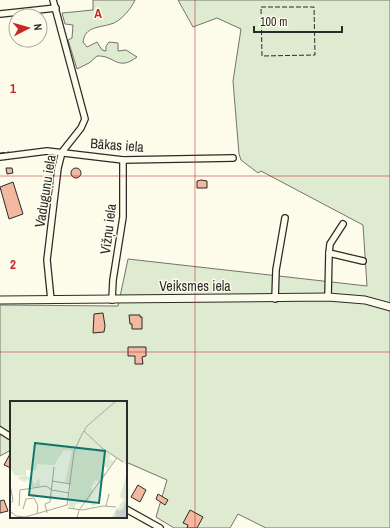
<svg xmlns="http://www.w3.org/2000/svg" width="390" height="528" viewBox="0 0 390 528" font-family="'Archivo Narrow',sans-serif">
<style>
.green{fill:#deebd1;stroke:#74746e}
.building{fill:#f2b8a0;stroke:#2b2b2b}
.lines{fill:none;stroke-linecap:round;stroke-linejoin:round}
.street-casing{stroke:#2b2b2b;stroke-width:8}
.secondary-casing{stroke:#2b2b2b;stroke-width:9}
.street{stroke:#fdfbea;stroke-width:5.5}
.secondary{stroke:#fdfbea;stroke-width:7}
.fence{stroke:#2b2b2b;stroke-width:1;stroke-dasharray:5 2;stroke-linecap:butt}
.grid{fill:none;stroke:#c62828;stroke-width:1;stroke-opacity:0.55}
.labels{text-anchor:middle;stroke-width:3;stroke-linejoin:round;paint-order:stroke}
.street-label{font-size:14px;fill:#2b2b2b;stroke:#fdfbea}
.inset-road{fill:none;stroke:#a9a89e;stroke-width:1}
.view{fill:#0f766e;fill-opacity:0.15;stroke:#0f766e;stroke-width:2}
.inset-edge{fill:none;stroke:#2b2b2b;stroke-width:2}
.grid-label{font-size:13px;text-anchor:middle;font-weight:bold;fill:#c62828;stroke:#fdfbea;stroke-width:3;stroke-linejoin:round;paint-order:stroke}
</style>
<rect width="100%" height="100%" fill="#fdfbea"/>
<g class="green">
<path d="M93 0H135C132 8 120 22 111 24 99 28 85 26 83 42L87 47 97 42 102 50 106 51V46L109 42 118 43V51L126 50 137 57C117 72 115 55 97 56L89 63 77 69 68 40 72 38 73 25 65 24 62 13 93 10Z"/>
<polygon points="178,0 390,0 390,528 266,528 238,514 230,528 174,528 156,517 167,480 126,462 126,402 11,402 11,450 0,456 0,305 118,306 128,259 367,286 363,225 261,171 258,173 241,160 239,154 233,81 241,29 217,18 193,27"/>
</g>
<g class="building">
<polygon points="6,168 12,168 13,173 7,174"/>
<circle cx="76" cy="173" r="5"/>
<polygon points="201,180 207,181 207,188 197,188 197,181"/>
<polygon points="13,182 23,214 9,219 0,187"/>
<polygon points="103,313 105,326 104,332 93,333 94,314"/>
<polygon points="129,315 140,315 140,317 142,317 142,329 132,329 132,324 130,324"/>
<polygon points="128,347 146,347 146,356 142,357 143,364 135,364 135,356 128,356"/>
<polygon points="10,454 11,455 11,468 4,465"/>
<polygon points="138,485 146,490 140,502 131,497"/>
<polygon points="158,494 168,500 165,505 156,499"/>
<polygon points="4,500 8,511 0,513 0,501"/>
<polygon points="190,510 203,517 197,528 187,528 188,525 183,523"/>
</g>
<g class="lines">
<g class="street-casing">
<g id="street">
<polyline points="0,14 56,8"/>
<polyline points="0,157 47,151 123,160 233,158"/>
<polyline points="329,253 363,261"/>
<polyline points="328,297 329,253 330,244 343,224"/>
<polyline points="275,299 276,270 285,218"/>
<polyline points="51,300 47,260 58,168 62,152 81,128 85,119 53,0"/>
<polyline points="112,300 113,280 123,217 123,160"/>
<polyline points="0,430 11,437"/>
<polyline points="126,509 160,528"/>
</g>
</g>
<g class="secondary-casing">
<polyline id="secondary" points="0,300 328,297 365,300 390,307"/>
</g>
<use href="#street" class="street"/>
<use href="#secondary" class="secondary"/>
<g class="fence">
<polygon points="261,7 314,7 315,55 262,56"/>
<polyline points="0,153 9,152"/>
</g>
</g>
<path class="grid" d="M195 0V528M0 176H390M0 352H390"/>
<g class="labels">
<g class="street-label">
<text transform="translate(117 145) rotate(4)" y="5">Bākas iela</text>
<text transform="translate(45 191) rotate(-81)" y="5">Vaduguņu iela</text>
<text transform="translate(108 229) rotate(-83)" y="5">Vižņu iela</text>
<text x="195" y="291">Veiksmes iela</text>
</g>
</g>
<g transform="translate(10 401)">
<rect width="117" height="117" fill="#fdfbea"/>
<path d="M0 0H117V64L101 54 99 58 104 60 98 68 94 65 91 70 96 73 90 81 85 79 81 86 83 91 79 99 86 103 84 105 77 101 66 103 64 108 58 105 61 83 55 81 62 50 54 49 44 64 27 63 26 69H16V75L21 76 25 84 29 77 30 85 22 86 18 78 15 81 7 77 14 74 5 75 0 66ZM117 71V117H101L114 98 110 96Z" fill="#deebd1"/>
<path d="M117 97V117H105L106 108 109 110 113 108Z" fill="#c7d0d0"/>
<path class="inset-road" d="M74 30 92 47 113 61M42 80 61 83M0 102 3 100 1 88M9 105 10 89 36 85 42 89 59 92M96 105 99 93M58 107 72 109 93 105 106 106M13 108 16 98 24 97 28 105 27 112M0 110 6 115 15 116 57 104 64 51 71 35 77 25 106 0M37 112 35 103 40 101 44 66M67 117 69 109 107 57"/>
<path class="view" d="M25 42 95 50 89 102 19 94Z"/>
<rect width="117" height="117" class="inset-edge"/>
</g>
<g class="grid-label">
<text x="98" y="18">A</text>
<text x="13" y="93">1</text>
<text x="13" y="269">2</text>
</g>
<g transform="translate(28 28) rotate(84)"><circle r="19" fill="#fdfbea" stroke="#a9a89e"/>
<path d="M0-3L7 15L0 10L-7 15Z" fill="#c62828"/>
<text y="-6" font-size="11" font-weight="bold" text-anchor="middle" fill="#2b2b2b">N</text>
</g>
<path d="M254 26v6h88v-6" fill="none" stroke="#2b2b2b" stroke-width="2"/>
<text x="260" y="26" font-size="12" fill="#2b2b2b" stroke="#fdfbea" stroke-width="3" paint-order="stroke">100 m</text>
</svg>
